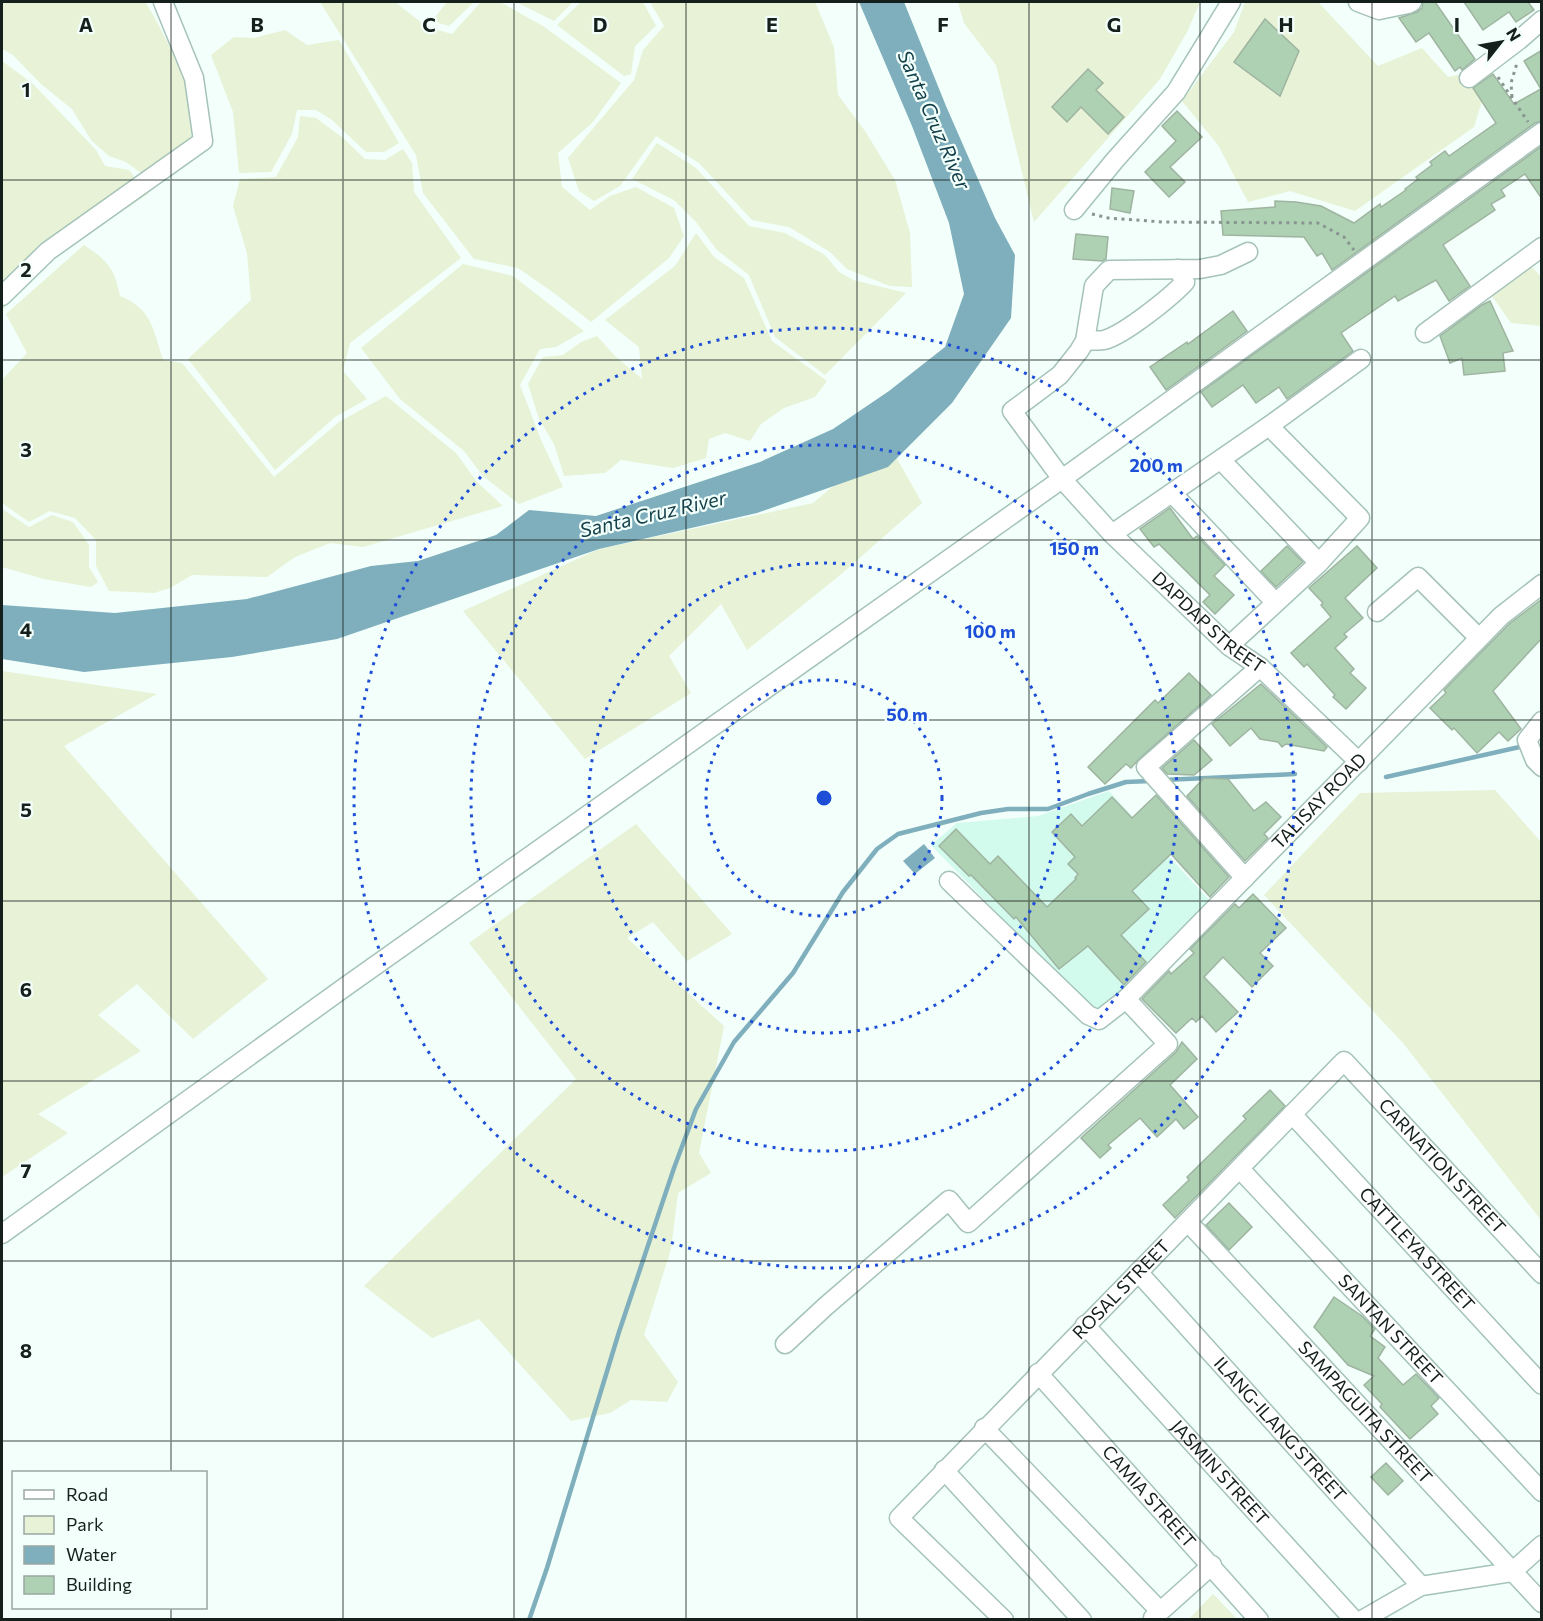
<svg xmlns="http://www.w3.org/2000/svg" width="1543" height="1621" viewBox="0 0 1543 1621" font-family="Commissioner,sans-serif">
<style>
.built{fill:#d3fbed}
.green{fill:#e7f2d6}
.water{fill:#7fafbd}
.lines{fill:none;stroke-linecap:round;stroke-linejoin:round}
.stream{stroke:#7fafbd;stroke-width:4.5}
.building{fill:#afd1b3;stroke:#9eb4a0;stroke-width:1.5}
.street-casing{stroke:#a5c3b8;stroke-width:21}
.path{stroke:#899591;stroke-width:3;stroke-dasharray:3 4.5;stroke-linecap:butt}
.street{stroke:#fff;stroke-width:18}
.grid{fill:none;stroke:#15201c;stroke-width:1.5;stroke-opacity:0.55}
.ring{fill:none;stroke:#1d4ed8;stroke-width:3;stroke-dasharray:3 6}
.labels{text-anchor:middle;stroke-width:4.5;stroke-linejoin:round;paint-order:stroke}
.street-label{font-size:18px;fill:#15201c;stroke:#f2fffa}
.water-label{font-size:20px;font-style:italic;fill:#133f4a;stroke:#f2fffa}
.grid-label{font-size:20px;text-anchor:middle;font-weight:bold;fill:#15201c;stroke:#f2fffa;stroke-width:4.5;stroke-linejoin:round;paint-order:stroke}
.centre{fill:#1d4ed8;stroke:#f2fffa;stroke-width:3}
.ring-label{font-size:18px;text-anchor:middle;font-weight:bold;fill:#1d4ed8;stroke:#f2fffa;stroke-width:4.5;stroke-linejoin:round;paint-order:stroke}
</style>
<rect width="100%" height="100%" fill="#f2fffa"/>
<polygon class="built" points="1109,791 1211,902 1100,1011 1094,1012 931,845 957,823 1038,816"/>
<g class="green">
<path d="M2 2H145C159 22 194 93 195 116 195 121 194 129 192 134 186 148 154 164 141 173L126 162 109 156 91 140 72 109 41 84 13 55 2 49Z"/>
<polygon points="320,2 395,2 427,27 452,34 481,2 500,2 543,26 621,83 593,122 558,153 562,187 590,210 610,196 636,187 674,208 684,236 669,258 591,322 554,293 518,268 474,259 423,193 416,155"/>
<polygon points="447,2 474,2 449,26 432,21"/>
<polygon points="516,2 573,2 554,21"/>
<polygon points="581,2 643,2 656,26 635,46 631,74 624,76 557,25"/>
<polygon points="650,2 815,2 834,47 838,95 865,131 895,180 910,233 912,287 890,286 847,269 830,252 789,227 752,220 699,163 656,136 620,186 594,201 579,191 568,158 634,80 643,50 664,26"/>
<polygon points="958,2 1200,2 1187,32 1160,79 1034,222 996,65 964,23"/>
<polygon points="1245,2 1318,2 1378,66 1422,48 1448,77 1468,73 1482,101 1474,127 1355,211 1290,191 1248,202 1218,145 1182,101 1234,32"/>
<polygon points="285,30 307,45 339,40 399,143 384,152 366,152 332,120 316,110 297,110 292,134 271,172 239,173 233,112 211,55 234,37 254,38"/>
<polygon points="2,61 33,84 96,150 105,166 129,170 148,194 56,255 2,310"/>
<polygon points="300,116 316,118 343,138 365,159 385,160 403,149 412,163 414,192 461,258 350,343 343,371 367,399 335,417 275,470 188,359 251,300 247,253 233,206 240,179 276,177 298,137"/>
<polygon points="657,143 696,168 749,226 785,233 825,255 839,272 853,280 906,293 825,375 775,337 749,275 717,250 696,222 674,200 632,179"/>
<polygon points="696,233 714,257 744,278 772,341 827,381 815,397 784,408 761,424 750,441 725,433 709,439 706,458 673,468 621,460 605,473 564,476 554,444 539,419 528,384 543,357 563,355 581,342 597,336 614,355 642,379 639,347 605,320 675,266"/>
<path d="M84 245C107 260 115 269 120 296 152 309 153 329 163 360L182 363 274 477 339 422 386 396 456 453 477 482 503 506 363 547 330 543 295 557 267 577 192 575 170 588 154 593 109 591 96 566V540L75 518 50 511 29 522 2 503V380L27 353 6 314Z"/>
<polygon points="463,264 513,276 584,331 556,347 540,349 520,385 541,440 563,487 519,504 483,476 464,451 400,399 361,348"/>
<polygon points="1531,266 1541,277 1541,326 1511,323 1492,296"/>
<polygon points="887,441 922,503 839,576 747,650 721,604 669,656 691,693 585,759 463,611 599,549 813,503"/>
<polygon points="2,509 29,527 52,515 73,522 89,545 89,567 98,582 91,587 44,579 2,567"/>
<polygon points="2,671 157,694 64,746 268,979 193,1039 137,984 98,1015 141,1051 38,1114 68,1133 2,1177"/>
<polygon points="1495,790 1541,842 1541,1220 1403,1043 1264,895 1360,793"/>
<polygon points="636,824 732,934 687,961 653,922 627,938 724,1026 699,1153 711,1173 678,1193 671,1249 644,1335 678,1382 667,1402 631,1400 610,1413 571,1421 479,1319 432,1338 364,1286 576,1079 469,943"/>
<polygon points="1213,1594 1237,1619 1189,1619"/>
</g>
<g class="water">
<polygon points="859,2 904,2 946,106 995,218 1015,255 1011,318 952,403 888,467 757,513 599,549 337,639 232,657 84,672 2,659 2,605 115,613 247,599 371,566 418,561 496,535 529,510 596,516 760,462 833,429 889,391 945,347 964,294 949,223 912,126"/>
<polygon points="924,844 935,858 915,874 903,861"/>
</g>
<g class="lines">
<g class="stream">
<polyline points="1386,777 1524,746"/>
<polyline points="1164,780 1295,774"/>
<polyline points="529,1620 547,1568 619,1332 674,1168 696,1109 734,1042 793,973 843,892 877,849 898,834 981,813 1008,809 1048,809 1088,794 1126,782 1150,781"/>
</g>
</g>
<g class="building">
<polygon points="1423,2 1435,2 1475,59 1462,70 1460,67 1455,71 1429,33 1416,42 1399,18 1417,12 1422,8"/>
<polygon points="1464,2 1528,2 1534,10 1516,22 1509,12 1483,30"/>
<polygon points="1265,19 1299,51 1280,96 1234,62"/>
<polygon points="1542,50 1542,121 1535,123 1332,270 1322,253 1317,256 1304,237 1223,235 1221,211 1275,207 1275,201 1296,202 1321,206 1354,223 1380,204 1381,207 1406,190 1405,189 1418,179 1416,177 1432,165 1430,162 1445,151 1449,156 1496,123 1473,88 1493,74 1514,104 1541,89 1524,61"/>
<polygon points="1088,69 1103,83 1096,90 1124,117 1108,134 1081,107 1067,122 1052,107"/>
<polygon points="1177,111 1202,137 1170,167 1185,182 1169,197 1145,172 1176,141 1162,126"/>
<polygon points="1542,146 1542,199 1525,174 1501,190 1505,196 1491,204 1495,210 1443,245 1470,286 1449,301 1436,280 1398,301 1395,296 1341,333 1353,351 1287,399 1279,387 1256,403 1243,385 1212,407 1201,392"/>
<polygon points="1112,188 1134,191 1130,213 1110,209"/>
<polygon points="1076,234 1108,237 1106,259 1102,261 1073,259"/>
<polygon points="1490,301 1513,351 1503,353 1505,371 1464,375 1462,358 1450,363 1440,336 1482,305"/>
<polygon points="1233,311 1247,331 1166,390 1150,367 1187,342 1188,344"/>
<polygon points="1170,508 1193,539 1197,536 1225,565 1214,576 1234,595 1215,614 1203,602 1210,595 1159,544 1154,547 1140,529"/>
<polygon points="1287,546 1303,562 1276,587 1261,571"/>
<polygon points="1357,546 1377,568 1345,598 1363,618 1344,634 1347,637 1335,648 1354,669 1350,673 1366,688 1346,709 1333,697 1335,695 1307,664 1304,667 1291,653 1331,617 1321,605 1323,603 1309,588"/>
<polygon points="1542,599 1542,638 1493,691 1521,729 1508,741 1499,732 1477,753 1454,728 1452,730 1430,708 1446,693 1444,690 1509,624"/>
<polygon points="1189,673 1211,695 1139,759 1131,768 1126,764 1105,784 1088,767 1155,700 1158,703"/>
<polygon points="1261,684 1327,747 1324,751 1286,744 1282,747 1278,742 1260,739 1251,728 1230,746 1212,724"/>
<polygon points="1194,740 1212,760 1194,775 1167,774 1162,768"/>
<polygon points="1204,778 1228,779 1254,811 1266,802 1281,817 1264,834 1268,838 1245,861 1187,796"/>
<polygon points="1156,795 1229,877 1210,897 1171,854 1132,891 1149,909 1121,935 1146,962 1124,985 1088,946 1059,969 1016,917 1014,919 971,875 969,876 939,846 956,829 990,864 998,856 1047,907 1076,879 1075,878 1078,874 1068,864 1075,857 1052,832 1071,814 1082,826 1112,797 1132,818"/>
<polygon points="1253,894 1286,928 1260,953 1273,966 1252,987 1223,957 1204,977 1238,1012 1216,1032 1202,1016 1196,1022 1192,1018 1176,1033 1142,999 1169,971 1171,974 1194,953 1190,949 1235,904 1239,908"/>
<polygon points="1182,1042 1197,1059 1170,1085 1198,1117 1184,1129 1176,1119 1157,1137 1140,1118 1108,1145 1111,1148 1100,1158 1081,1138 1176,1052"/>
<polygon points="1270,1090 1285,1106 1175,1218 1163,1205 1189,1180 1187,1177 1246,1119 1243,1116"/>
<polygon points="1229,1203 1252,1227 1229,1250 1206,1225"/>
<polygon points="1334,1297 1362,1316 1375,1329 1370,1336 1385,1347 1378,1358 1403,1385 1416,1374 1439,1398 1431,1406 1438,1414 1410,1439 1380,1407 1382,1404 1364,1385 1374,1376 1348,1365 1314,1327"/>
<polygon points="1386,1463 1403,1481 1388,1495 1371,1477"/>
</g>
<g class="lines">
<g class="street-casing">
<g id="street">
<polyline points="1358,2 1379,10 1408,4 1412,2"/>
<polyline points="1469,78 1519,40 1542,20"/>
<polyline points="1074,210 1115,160 1176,92 1231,2"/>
<path id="s1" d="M1248 252 1221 265 1200 269 1109 270 1094 286 1085 341 1079 351 1060 375 1012 411 1062 479 1112 534 1229 646 1260 667 1359 762"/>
<polyline points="2,296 48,251 203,141 194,78 163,2"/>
<polyline points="1425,333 1542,247"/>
<path d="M1085 341C1091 340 1099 341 1104 340 1124 335 1171 297 1185 282L1178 269"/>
<polyline points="1221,460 1319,563"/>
<polyline points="1172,493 1275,602"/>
<polyline points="1112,534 1269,426 1361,359"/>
<polyline points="1377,612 1418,577 1479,638"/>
<polyline points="1229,646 1319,563 1360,518 1269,426"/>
<polyline points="1542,721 1527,740 1535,760 1542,767"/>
<polyline points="1245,878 1146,767 1260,667"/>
<path id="s2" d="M949 881 1088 1015 1099 1020 1126 999 1501 616 1542 584"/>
<path id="s3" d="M1292 1114 1542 1385"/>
<path id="s4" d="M1240 1169 1542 1492"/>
<path id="s5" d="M1188 1222 1542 1603"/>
<polyline points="2,1234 345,987 1062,479 1542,132"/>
<path id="s6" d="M1138 1272 1421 1586"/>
<path id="s7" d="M1085 1325 1354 1620"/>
<polyline points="785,1344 826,1306 949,1200 968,1223 1168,1044 1126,999"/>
<path id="s8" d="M1038 1373 1259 1620"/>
<polyline points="984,1428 1160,1611"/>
<polyline points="944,1470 1082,1620"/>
<polyline points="1153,1618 1212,1565"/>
<path id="s9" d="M1004 1620 899 1518 1344 1061 1542 1274"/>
<polyline points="1362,1620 1421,1586 1512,1572 1542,1545"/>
</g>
</g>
<g class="path">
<polyline points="1498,77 1528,122"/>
<polyline points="1512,97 1511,83 1517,63"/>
<polyline points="1092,214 1108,218 1163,222 1318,223 1344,237 1354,250"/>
</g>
<use href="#street" class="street"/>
</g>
<path class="grid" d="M171 2V1472M343 2V1620M514 2V1620M686 2V1620M857 2V1620M1029 2V1620M1200 2V1620M1372 2V1620M2 180H1542M2 360H1542M2 540H1542M2 720H1542M2 901H1542M2 1081H1542M2 1261H1542M2 1441H1542M171 1608V1620"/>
<g class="ring">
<circle cx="824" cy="798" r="118"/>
<circle cx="824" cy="798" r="235"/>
<circle cx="824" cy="798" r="353"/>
<circle cx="824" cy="798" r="470"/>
</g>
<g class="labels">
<g class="street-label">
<text dy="6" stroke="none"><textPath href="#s1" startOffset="612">DAPDAP STREET</textPath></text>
<text dy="6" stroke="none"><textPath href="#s2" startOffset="516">TALISAY ROAD</textPath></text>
<text dy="6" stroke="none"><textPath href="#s9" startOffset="928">CARNATION STREET</textPath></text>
<text dy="6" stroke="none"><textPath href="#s3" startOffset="184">CATTLEYA STREET</textPath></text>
<text dy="6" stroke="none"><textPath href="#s9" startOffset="465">ROSAL STREET</textPath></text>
<text dy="6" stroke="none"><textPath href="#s4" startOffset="220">SANTAN STREET</textPath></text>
<text dy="6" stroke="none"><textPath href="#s5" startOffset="260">SAMPAGUITA STREET</textPath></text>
<text dy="6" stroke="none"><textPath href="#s6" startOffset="212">ILANG-ILANG STREET</textPath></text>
<text dy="6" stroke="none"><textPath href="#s7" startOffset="200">JASMIN STREET</textPath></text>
<text dy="6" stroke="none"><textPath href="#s8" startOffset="166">CAMIA STREET</textPath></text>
</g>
<g class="water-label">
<text transform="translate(934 120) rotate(66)" y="7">Santa Cruz River</text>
<text transform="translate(653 514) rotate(-13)" y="7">Santa Cruz River</text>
</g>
</g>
<g class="grid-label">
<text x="86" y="32">A</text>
<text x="257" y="32">B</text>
<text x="429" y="32">C</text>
<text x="600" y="32">D</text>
<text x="772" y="32">E</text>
<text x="943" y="32">F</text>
<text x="1114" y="32">G</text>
<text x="1286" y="32">H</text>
<text x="1457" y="32">I</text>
<text x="26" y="97">1</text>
<text x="26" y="277">2</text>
<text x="26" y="457">3</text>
<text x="26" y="637">4</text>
<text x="26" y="817">5</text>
<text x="26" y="997">6</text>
<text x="26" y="1178">7</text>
<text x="26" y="1358">8</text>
</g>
<circle cx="824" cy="798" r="9" class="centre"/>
<g class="ring-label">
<text x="1156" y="472">200 m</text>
<text x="1074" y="555">150 m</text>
<text x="990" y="638">100 m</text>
<text x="907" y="721">50 m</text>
</g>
<rect width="1543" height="1621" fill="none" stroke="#15201c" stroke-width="6"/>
<rect x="12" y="1471" width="195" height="138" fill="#f2fffa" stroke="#9aa6a1" stroke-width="1.5"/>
<rect x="24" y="1490" width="30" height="9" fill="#ffffff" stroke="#9aa6a1" stroke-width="1.5"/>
<text x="66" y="1501" font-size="18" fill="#15201c">Road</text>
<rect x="24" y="1516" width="30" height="18" fill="#e7f2d6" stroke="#9aa6a1" stroke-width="1.5"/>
<text x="66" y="1531" font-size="18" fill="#15201c">Park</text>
<rect x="24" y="1546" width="30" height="18" fill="#7fafbd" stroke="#9aa6a1" stroke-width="1.5"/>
<text x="66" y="1561" font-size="18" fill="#15201c">Water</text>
<rect x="24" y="1576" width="30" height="18" fill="#afd1b3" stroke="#9aa6a1" stroke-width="1.5"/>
<text x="66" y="1591" font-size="18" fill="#15201c">Building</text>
<g transform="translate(1501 42) rotate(59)" stroke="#f2fffa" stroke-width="4.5" paint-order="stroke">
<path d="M0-4.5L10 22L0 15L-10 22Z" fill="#15201c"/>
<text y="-9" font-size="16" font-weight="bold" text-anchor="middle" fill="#15201c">N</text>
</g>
</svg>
